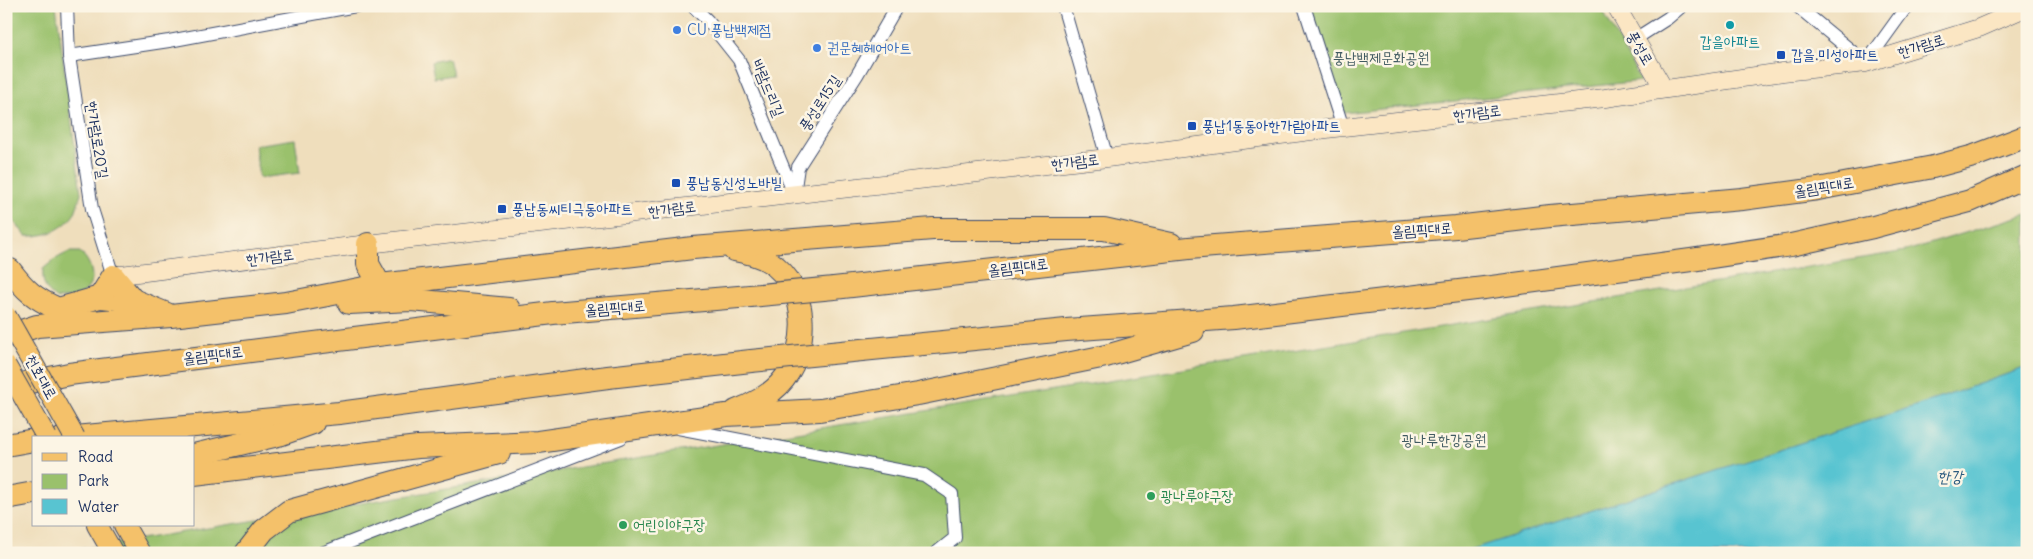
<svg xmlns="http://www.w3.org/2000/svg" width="2033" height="559" viewBox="0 0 2033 559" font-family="Delius,'Poor Story',sans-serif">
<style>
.green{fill:#9ac16c;stroke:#5a7865}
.water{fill:#58c4d1;stroke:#3a7a98}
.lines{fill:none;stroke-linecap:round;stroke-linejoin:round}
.street-casing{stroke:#3b496c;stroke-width:14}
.secondary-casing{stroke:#3b496c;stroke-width:19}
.primary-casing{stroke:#3b496c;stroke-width:22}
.highway-casing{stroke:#3b496c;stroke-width:24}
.street{stroke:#fff;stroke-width:12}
.secondary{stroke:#fbe6c3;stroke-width:18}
.primary{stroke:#f4c16a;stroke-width:20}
.highway{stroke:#f4c16a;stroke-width:22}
.primary-bridge-casing{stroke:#3b496c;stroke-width:22;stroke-linecap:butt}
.highway-bridge-casing{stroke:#3b496c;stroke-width:24;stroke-linecap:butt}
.primary-bridge{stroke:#f4c16a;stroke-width:20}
.highway-bridge{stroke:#f4c16a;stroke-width:22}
.culture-dot{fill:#0f9aa8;stroke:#fcf5e5;stroke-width:2}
.shop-dot{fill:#3f7fe0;stroke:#fcf5e5;stroke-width:2}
.transit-dot{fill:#1a4fb4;stroke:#fcf5e5;stroke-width:2}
.leisure-dot{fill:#2e9e5b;stroke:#fcf5e5;stroke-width:2}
.labels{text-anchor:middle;stroke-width:5;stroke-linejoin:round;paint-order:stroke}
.shop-label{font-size:15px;fill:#366cbe;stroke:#fcf5e5;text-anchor:start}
.culture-label{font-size:15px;fill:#0d838f;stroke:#fcf5e5}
.street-label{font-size:15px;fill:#1b2f5e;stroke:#fcf5e5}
.transit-label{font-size:15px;fill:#164399;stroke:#fcf5e5;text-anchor:start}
.park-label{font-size:15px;fill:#415b62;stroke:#fcf5e5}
.leisure-label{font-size:15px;fill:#27864d;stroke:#fcf5e5;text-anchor:start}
.water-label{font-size:16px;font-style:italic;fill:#2d5c80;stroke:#fcf5e5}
</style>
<rect width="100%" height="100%" fill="#fcf5e5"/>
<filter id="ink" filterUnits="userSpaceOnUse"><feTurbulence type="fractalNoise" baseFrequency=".02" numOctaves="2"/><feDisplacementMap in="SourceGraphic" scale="10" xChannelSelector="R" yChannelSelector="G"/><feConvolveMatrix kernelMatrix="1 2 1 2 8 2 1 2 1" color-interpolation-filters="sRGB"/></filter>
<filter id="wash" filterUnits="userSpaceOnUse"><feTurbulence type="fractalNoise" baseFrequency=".0096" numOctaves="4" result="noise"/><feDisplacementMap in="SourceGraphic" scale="20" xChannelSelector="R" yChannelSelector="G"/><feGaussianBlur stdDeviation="1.12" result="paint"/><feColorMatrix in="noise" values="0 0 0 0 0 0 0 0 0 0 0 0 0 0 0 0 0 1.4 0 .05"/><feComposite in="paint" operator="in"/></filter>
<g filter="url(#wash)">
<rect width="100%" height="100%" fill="#efdebc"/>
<g class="green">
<path d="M6 6H56L81 193C79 200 77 210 73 216 61 231 44 237 26 236L13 220 6 196Z"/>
<polygon points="1309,6 1600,6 1641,81 1344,113"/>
<polygon points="449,58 453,75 434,78 431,62"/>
<polygon points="295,139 300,173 259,178 255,145"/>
<polygon points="2027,214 2027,367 1943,397 1460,553 55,553 1906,251"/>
<path d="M69 252H80C95 265 98 289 76 296 70 298 63 298 57 299 45 291 42 283 43 269L55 259Z"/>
</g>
<polygon class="water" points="2027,367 2027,553 1460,553 1943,397"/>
</g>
<g filter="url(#ink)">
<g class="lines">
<g class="street-casing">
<g id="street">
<polyline points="67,6 69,56 92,209 113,276"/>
<polyline points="693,6 708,21 739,60 794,194"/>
<polyline points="1063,6 1107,158"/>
<polyline points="1304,6 1343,128"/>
<polyline points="1797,6 1866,63 1907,6"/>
<polyline points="1635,39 1668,18 1682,6"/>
<polyline points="69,56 169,41 356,6"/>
<polyline points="794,194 798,167 857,75 897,6"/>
<polyline points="678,428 924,475 952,494 955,538 936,553"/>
<polyline points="322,553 621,438"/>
</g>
</g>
<g class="secondary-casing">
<g id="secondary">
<polyline points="1616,6 1664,89"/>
<polyline points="113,276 368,244 1107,158 1334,128 1605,98 1783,72 1866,63 1979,28 2027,7"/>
</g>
</g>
<g class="primary-casing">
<g id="primary">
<polyline points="97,525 113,553"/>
<polyline points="124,525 140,553"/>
</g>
</g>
<g class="highway-casing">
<g id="highway">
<polyline points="368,244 368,264 380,285"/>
<path d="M734 250C746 252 759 255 770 262 809 289 810 344 784 379 772 395 754 404 736 411"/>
<path d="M10 270C26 291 34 298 58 309L100 297 133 300 167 314"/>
<polyline points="834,288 1189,248 1456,227 1550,216 1742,199 1818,189 1933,167 1974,156 2027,136"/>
<polyline points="100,297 113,276 133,300"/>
<polyline points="349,303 411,300 509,309"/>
<polyline points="6,336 37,326 171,316 286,303 380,285 693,248 933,229 1104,229 1171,244"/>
<polyline points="821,354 1066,330 1234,318 1484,288 1691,260 1791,245 1873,227 1970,201 2027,176"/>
<polyline points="6,387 69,374 553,313 750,296"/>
<polyline points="63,438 339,413 608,377 751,361"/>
<polyline points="6,445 34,440"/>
<polyline points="194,455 282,434 313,423"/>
<polyline points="194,474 418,447 538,442 726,415 820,410 918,394 1106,356 1193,331"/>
<polyline points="6,498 34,493"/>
<polyline points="246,553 264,530 289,511 499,453"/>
</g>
</g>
<use href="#street" class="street"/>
<use href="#secondary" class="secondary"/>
<use href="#primary" class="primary"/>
<use href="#highway" class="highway"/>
<g class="primary-bridge-casing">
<g id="primary-bridge">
<polyline points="6,316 75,438"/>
<polyline points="6,366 47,438"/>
</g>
</g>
<g class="highway-bridge-casing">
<g id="highway-bridge">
<polyline points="750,296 834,288"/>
<polyline points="751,361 821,354"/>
</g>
</g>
<use href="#primary-bridge" class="primary-bridge"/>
<use href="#highway-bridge" class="highway-bridge"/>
</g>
</g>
<circle class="culture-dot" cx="1730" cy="25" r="5"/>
<g class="shop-dot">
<circle cx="677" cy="30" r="5"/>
<circle cx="817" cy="48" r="5"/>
</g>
<g class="transit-dot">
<rect x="1776" y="50" width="10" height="10" rx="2.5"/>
<rect x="1187" y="121" width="10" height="10" rx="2.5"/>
<rect x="671" y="178" width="10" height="10" rx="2.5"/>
<rect x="497" y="204" width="10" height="10" rx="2.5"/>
</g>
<g class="leisure-dot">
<circle cx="1151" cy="496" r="5"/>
<circle cx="623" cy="525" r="5"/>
</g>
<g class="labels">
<g class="shop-label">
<text x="687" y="35">CU 풍납백제점</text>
<text x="827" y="53">권문혜헤어아트</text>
</g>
<g class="culture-label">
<text x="1730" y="47">갑을아파트</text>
</g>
<g class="street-label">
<text transform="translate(1921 46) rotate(-17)" y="5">한가람로</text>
<text transform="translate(1640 48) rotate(60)" y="5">풍성로</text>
<text transform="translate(768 88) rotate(68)" y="5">바람드리길</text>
<text transform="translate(820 103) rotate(-57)" y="5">풍성로15길</text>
<text transform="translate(1477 113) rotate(-7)" y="5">한가람로</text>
<text transform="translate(97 140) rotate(81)" y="5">한가람로20길</text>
<text transform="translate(1075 162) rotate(-7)" y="5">한가람로</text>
<text transform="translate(1824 187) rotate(-9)" y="5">올림픽대로</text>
<text transform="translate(672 209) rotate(-7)" y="5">한가람로</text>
<text transform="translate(1422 230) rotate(-4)" y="5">올림픽대로</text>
<text transform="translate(270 257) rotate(-7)" y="5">한가람로</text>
<text transform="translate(1018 267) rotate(-7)" y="5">올림픽대로</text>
<text transform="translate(615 308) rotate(-5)" y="5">올림픽대로</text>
<text transform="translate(213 355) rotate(-7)" y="5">올림픽대로</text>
<text transform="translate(41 377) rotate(61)" y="5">천호대로</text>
</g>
<g class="transit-label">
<text x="1791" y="60">갑을.미성아파트</text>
<text x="1202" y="131">풍납1동동아한가람아파트</text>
<text x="686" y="188">풍납동신성노바빌</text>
<text x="512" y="214">풍납동씨티극동아파트</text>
</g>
<g class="park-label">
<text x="1381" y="63">풍납백제문화공원</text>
<text x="1444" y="445">광나루한강공원</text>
</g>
<g class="leisure-label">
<text x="1161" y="501">광나루야구장</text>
<text x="633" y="530">어린이야구장</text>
</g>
<g class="water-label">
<text x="1950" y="482">한강</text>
</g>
</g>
<rect width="2033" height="559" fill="none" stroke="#fcf5e5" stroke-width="25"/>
<rect x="32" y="436" width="162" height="90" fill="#fcf5e5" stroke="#a2a6af"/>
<rect x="42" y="453" width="25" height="8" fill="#f4c16a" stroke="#a2a6af"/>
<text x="78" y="462" font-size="15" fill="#1b2f5e">Road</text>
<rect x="42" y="474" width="25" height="15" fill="#9ac16c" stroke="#a2a6af"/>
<text x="78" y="486" font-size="15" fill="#1b2f5e">Park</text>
<rect x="42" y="499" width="25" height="15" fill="#58c4d1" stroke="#a2a6af"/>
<text x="78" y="512" font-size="15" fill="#1b2f5e">Water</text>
</svg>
